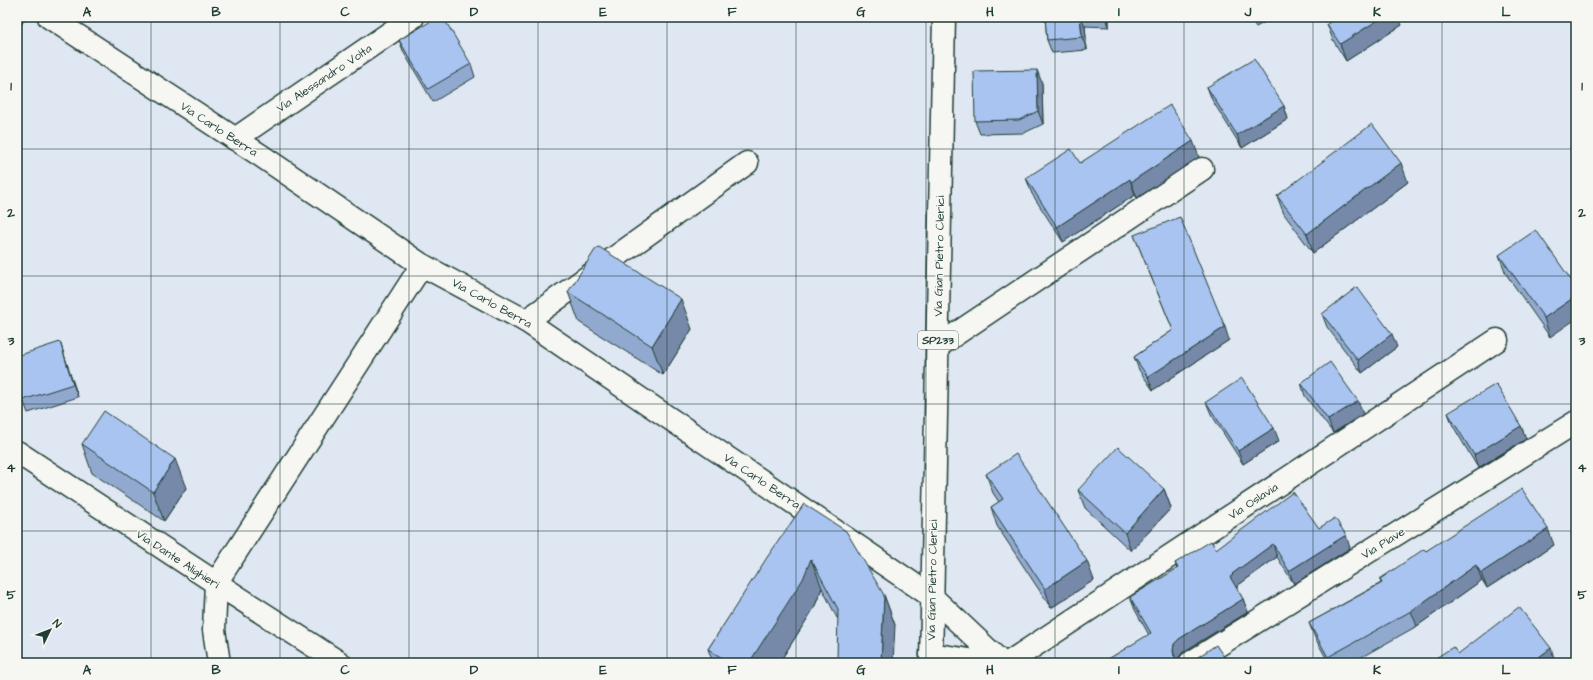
<svg xmlns="http://www.w3.org/2000/svg" width="1593" height="680" viewBox="0 0 1593 680" font-family="'Architects Daughter',sans-serif">
<style>
.lines{fill:none;stroke-linecap:round;stroke-linejoin:round}
.street-casing{stroke:#1f3d34;stroke-width:25}
.primary-casing{stroke:#1f3d34;stroke-width:25}
.street{stroke:#f6f6f2;stroke-width:22}
.primary{stroke:#f6f6f2;stroke-width:22}
.wall{fill:#92a9cf;stroke:#1f3d34}
.shaded-wall{fill:#7789a9;stroke:#1f3d34}
.building{fill:#aac4f1;stroke:#1f3d34}
.grid{fill:none;stroke:#1f3d34;stroke-width:1;stroke-opacity:0.55}
.labels{text-anchor:middle;stroke-width:3;stroke-linejoin:round;paint-order:stroke}
.shield{fill:#f6f6f2;stroke:#60746d;stroke-width:1}
.shield-label{font-size:11px;font-weight:bold;fill:#1f3d34}
.street-label{font-size:12px;fill:#1f3d34;stroke:#f6f6f2}
.neatline{fill:none;stroke:#1f3d34;stroke-width:1.5}
.grid-label{font-size:13px;text-anchor:middle;font-weight:bold;fill:#1f3d34}
</style>
<rect width="100%" height="100%" fill="#dfe7f2"/>
<filter id="ink" filterUnits="userSpaceOnUse"><feTurbulence type="fractalNoise" baseFrequency=".025" numOctaves="2"/><feDisplacementMap in="SourceGraphic" scale="8" xChannelSelector="R" yChannelSelector="G"/><feConvolveMatrix kernelMatrix="1 2 1 2 8 2 1 2 1" color-interpolation-filters="sRGB"/></filter>
<g filter="url(#ink)">
<g class="lines">
<g class="street-casing">
<g id="street">
<polyline points="49,17 260,155 422,265 526,321 931,596 1002,663"/>
<polyline points="235,139 413,17"/>
<polyline points="526,321 747,163"/>
<polyline points="938,346 1202,169"/>
<polyline points="17,452 216,583 340,663"/>
<polyline points="931,654 989,663"/>
<polyline points="219,663 214,630 216,583 422,265"/>
<polyline points="1008,663 1497,340"/>
<polyline points="1190,663 1576,422"/>
</g>
</g>
<g class="primary-casing">
<polyline id="primary" points="931,663 944,17"/>
</g>
<use href="#street" class="street"/>
<use href="#primary" class="primary"/>
</g>
<g class="wall">
<polygon points="1045,17 1109,17 1109,27 1085,26 1087,50 1052,53 1047,40"/>
<polygon points="1250,17 1274,17 1256,27"/>
<polygon points="1327,24 1402,25 1346,61 1333,40"/>
<polygon points="399,40 471,64 475,77 433,102 404,53"/>
<polygon points="1042,83 1043,124 1024,133 980,134 975,121"/>
<polygon points="1207,87 1284,106 1288,119 1242,148 1212,100"/>
<polygon points="1199,157 1137,198 1135,195 1063,242 1032,194 1026,178 1080,163"/>
<polygon points="1408,182 1313,253 1284,214 1277,196"/>
<polygon points="1134,235 1229,340 1153,390 1139,370 1134,357 1173,330"/>
<polygon points="1499,255 1576,287 1550,337 1506,274"/>
<polygon points="568,292 692,329 663,375 579,322"/>
<polygon points="1322,314 1397,347 1362,373 1327,327"/>
<polygon points="60,342 78,397 28,413 23,400"/>
<polygon points="1301,383 1363,414 1333,433 1305,396"/>
<polygon points="1206,402 1279,441 1243,464 1211,414"/>
<polygon points="1448,413 1521,426 1526,439 1478,468 1453,426"/>
<polygon points="82,444 186,488 164,521 92,473"/>
<polygon points="986,474 1094,580 1051,608 997,526 991,507 999,502 993,493"/>
<polygon points="1164,489 1171,508 1131,551 1085,508 1078,490"/>
<polygon points="804,504 884,595 895,625 837,618 822,588 814,608 779,663 713,663 708,649"/>
<polygon points="1319,528 1350,548 1294,584 1277,557 1237,586 1237,589 1243,599 1248,612 1183,652 1179,657 1178,660 1185,662 1228,663 1106,663 1105,661 1149,635 1135,610 1130,597 1177,569 1175,563 1216,549"/>
<polygon points="1554,545 1487,588 1482,580 1417,626 1351,663 1329,663 1315,638 1309,623 1381,583 1380,579 1426,551"/>
</g>
<g class="shaded-wall">
<polygon points="17,17 24,17 25,19 17,31"/>
<polygon points="1080,17 1081,17 1085,26 1087,50 1082,37"/>
<polygon points="1106,17 1109,17 1109,27"/>
<polygon points="1383,17 1399,17 1402,25 1346,61 1340,44"/>
<polygon points="1037,70 1042,83 1043,124 1038,111"/>
<polygon points="1284,106 1288,119 1242,148 1237,135"/>
<polygon points="1193,141 1199,157 1137,198 1131,182"/>
<polygon points="1401,163 1408,182 1313,253 1307,234"/>
<polygon points="1130,179 1135,195 1063,242 1057,227"/>
<polygon points="1576,296 1576,319 1550,337 1544,318"/>
<polygon points="681,299 692,329 663,375 652,346"/>
<polygon points="1225,327 1229,340 1153,390 1148,377"/>
<polygon points="1392,334 1397,347 1362,373 1358,360"/>
<polygon points="60,342 64,355 78,397 73,384"/>
<polygon points="1358,401 1363,414 1333,433 1328,420"/>
<polygon points="1521,426 1526,439 1478,468 1474,455"/>
<polygon points="1274,428 1279,441 1243,464 1238,451"/>
<polygon points="175,459 186,488 164,521 153,492"/>
<polygon points="1164,489 1171,508 1131,551 1125,533"/>
<polygon points="1548,529 1554,545 1487,588 1481,573"/>
<polygon points="1346,535 1350,548 1294,584 1289,571"/>
<polygon points="1273,544 1277,557 1237,586 1237,588 1235,590 1230,577 1232,574"/>
<polygon points="811,559 822,588 814,608 779,663 749,663"/>
<polygon points="1087,561 1094,580 1051,608 1045,589"/>
<polygon points="1476,565 1482,580 1417,626 1411,611"/>
<polygon points="884,595 895,625 893,663 881,663"/>
<polygon points="1243,599 1248,612 1183,652 1179,657 1178,663 1177,663 1173,651 1174,644 1179,639"/>
<polygon points="1551,648 1555,661 1553,663 1531,663"/>
</g>
<g class="building">
<polygon points="438,17 443,17 471,64 428,89 399,40"/>
<polygon points="1045,17 1080,17 1082,37 1047,40"/>
<polygon points="1338,17 1383,17 1340,44 1327,24"/>
<polygon points="1254,59 1284,106 1237,135 1207,87"/>
<polygon points="1037,70 1038,111 1019,120 975,121 974,71"/>
<polygon points="1170,105 1193,141 1131,182 1130,179 1057,227 1026,178 1071,149 1080,163"/>
<polygon points="1372,124 1401,163 1307,234 1277,196"/>
<polygon points="1180,217 1225,327 1148,377 1134,357 1173,330 1134,235"/>
<polygon points="1536,230 1576,287 1576,296 1544,318 1499,255"/>
<polygon points="599,247 681,299 652,346 568,292 595,250"/>
<polygon points="1357,287 1392,334 1358,360 1322,314"/>
<polygon points="60,342 73,384 23,400 17,381 17,356"/>
<polygon points="1330,362 1358,401 1328,420 1301,383"/>
<polygon points="1242,378 1274,428 1238,451 1206,402"/>
<polygon points="1496,384 1521,426 1474,455 1448,413"/>
<polygon points="104,411 175,459 153,492 82,444"/>
<polygon points="1118,447 1164,489 1125,533 1078,490"/>
<polygon points="1016,454 1087,561 1045,589 991,507 1003,499 986,474"/>
<polygon points="1522,489 1548,529 1481,573 1476,565 1411,611 1328,657 1309,623 1382,583 1380,579 1424,549 1426,551"/>
<polygon points="1293,492 1319,528 1335,518 1346,535 1289,571 1273,544 1232,574 1233,575 1230,577 1243,599 1179,639 1174,644 1173,651 1174,656 1179,661 1185,662 1192,661 1216,645 1228,663 1106,663 1105,661 1151,633 1130,597 1178,568 1175,563 1211,541 1216,549"/>
<polygon points="804,504 846,531 884,595 881,663 837,663 838,609 811,559 803,579 749,663 730,663 708,649 768,556"/>
<polygon points="1519,607 1551,648 1531,663 1428,663 1453,647 1458,654"/>
<polygon points="955,660 978,662 979,663 955,663"/>
</g>
</g>
<path class="grid" d="M151 17V663M280 17V663M409 17V663M538 17V663M667 17V663M796 17V663M926 17V663M1055 17V663M1184 17V663M1313 17V663M1442 17V663M17 149H1576M17 276H1576M17 404H1576M17 531H1576"/>
<g class="labels">
<rect class="shield" x="918" y="331" width="40" height="18" rx="3"/>
<g class="shield-label">
<text x="938" y="344">SP233</text>
</g>
<g class="street-label">
<text transform="translate(324 78) rotate(-34)" y="4">Via Alessandro Volta</text>
<text transform="translate(219 129) rotate(33)" y="4">Via Carlo Berra</text>
<text transform="translate(939 256) rotate(-89)" y="4">Via Gian Pietro Clerici</text>
<text transform="translate(492 303) rotate(29)" y="4">Via Carlo Berra</text>
<text transform="translate(762 481) rotate(34)" y="4">Via Carlo Berra</text>
<text transform="translate(1253 501) rotate(-33)" y="4">Via Oslavia</text>
<text transform="translate(1383 543) rotate(-32)" y="4">Via Piave</text>
<text transform="translate(178 559) rotate(33)" y="4">Via Dante Alighieri</text>
<text transform="translate(932 580) rotate(-89)" y="4">Via Gian Pietro Clerici</text>
</g>
</g>
<rect width="1593" height="680" fill="none" stroke="#f6f6f2" stroke-width="44"/>
<g transform="translate(50 630) rotate(47)" stroke="#f6f6f2" stroke-width="3" paint-order="stroke">
<path d="M0-3L7 15L0 10L-7 15Z" fill="#1f3d34"/>
<text y="-6" font-size="11" font-weight="bold" text-anchor="middle" fill="#1f3d34">N</text>
</g>
<rect x="22" y="22" width="1549" height="636" class="neatline"/>
<g class="grid-label">
<text x="87" y="16">A</text>
<text x="216" y="16">B</text>
<text x="345" y="16">C</text>
<text x="474" y="16">D</text>
<text x="603" y="16">E</text>
<text x="732" y="16">F</text>
<text x="861" y="16">G</text>
<text x="990" y="16">H</text>
<text x="1119" y="16">I</text>
<text x="1248" y="16">J</text>
<text x="1377" y="16">K</text>
<text x="1506" y="16">L</text>
<text x="11" y="90">1</text>
<text x="1582" y="90">1</text>
<text x="11" y="217">2</text>
<text x="1582" y="217">2</text>
<text x="11" y="345">3</text>
<text x="1582" y="345">3</text>
<text x="11" y="472">4</text>
<text x="1582" y="472">4</text>
<text x="11" y="599">5</text>
<text x="1582" y="599">5</text>
<text x="87" y="674">A</text>
<text x="216" y="674">B</text>
<text x="345" y="674">C</text>
<text x="474" y="674">D</text>
<text x="603" y="674">E</text>
<text x="732" y="674">F</text>
<text x="861" y="674">G</text>
<text x="990" y="674">H</text>
<text x="1119" y="674">I</text>
<text x="1248" y="674">J</text>
<text x="1377" y="674">K</text>
<text x="1506" y="674">L</text>
</g>
</svg>
